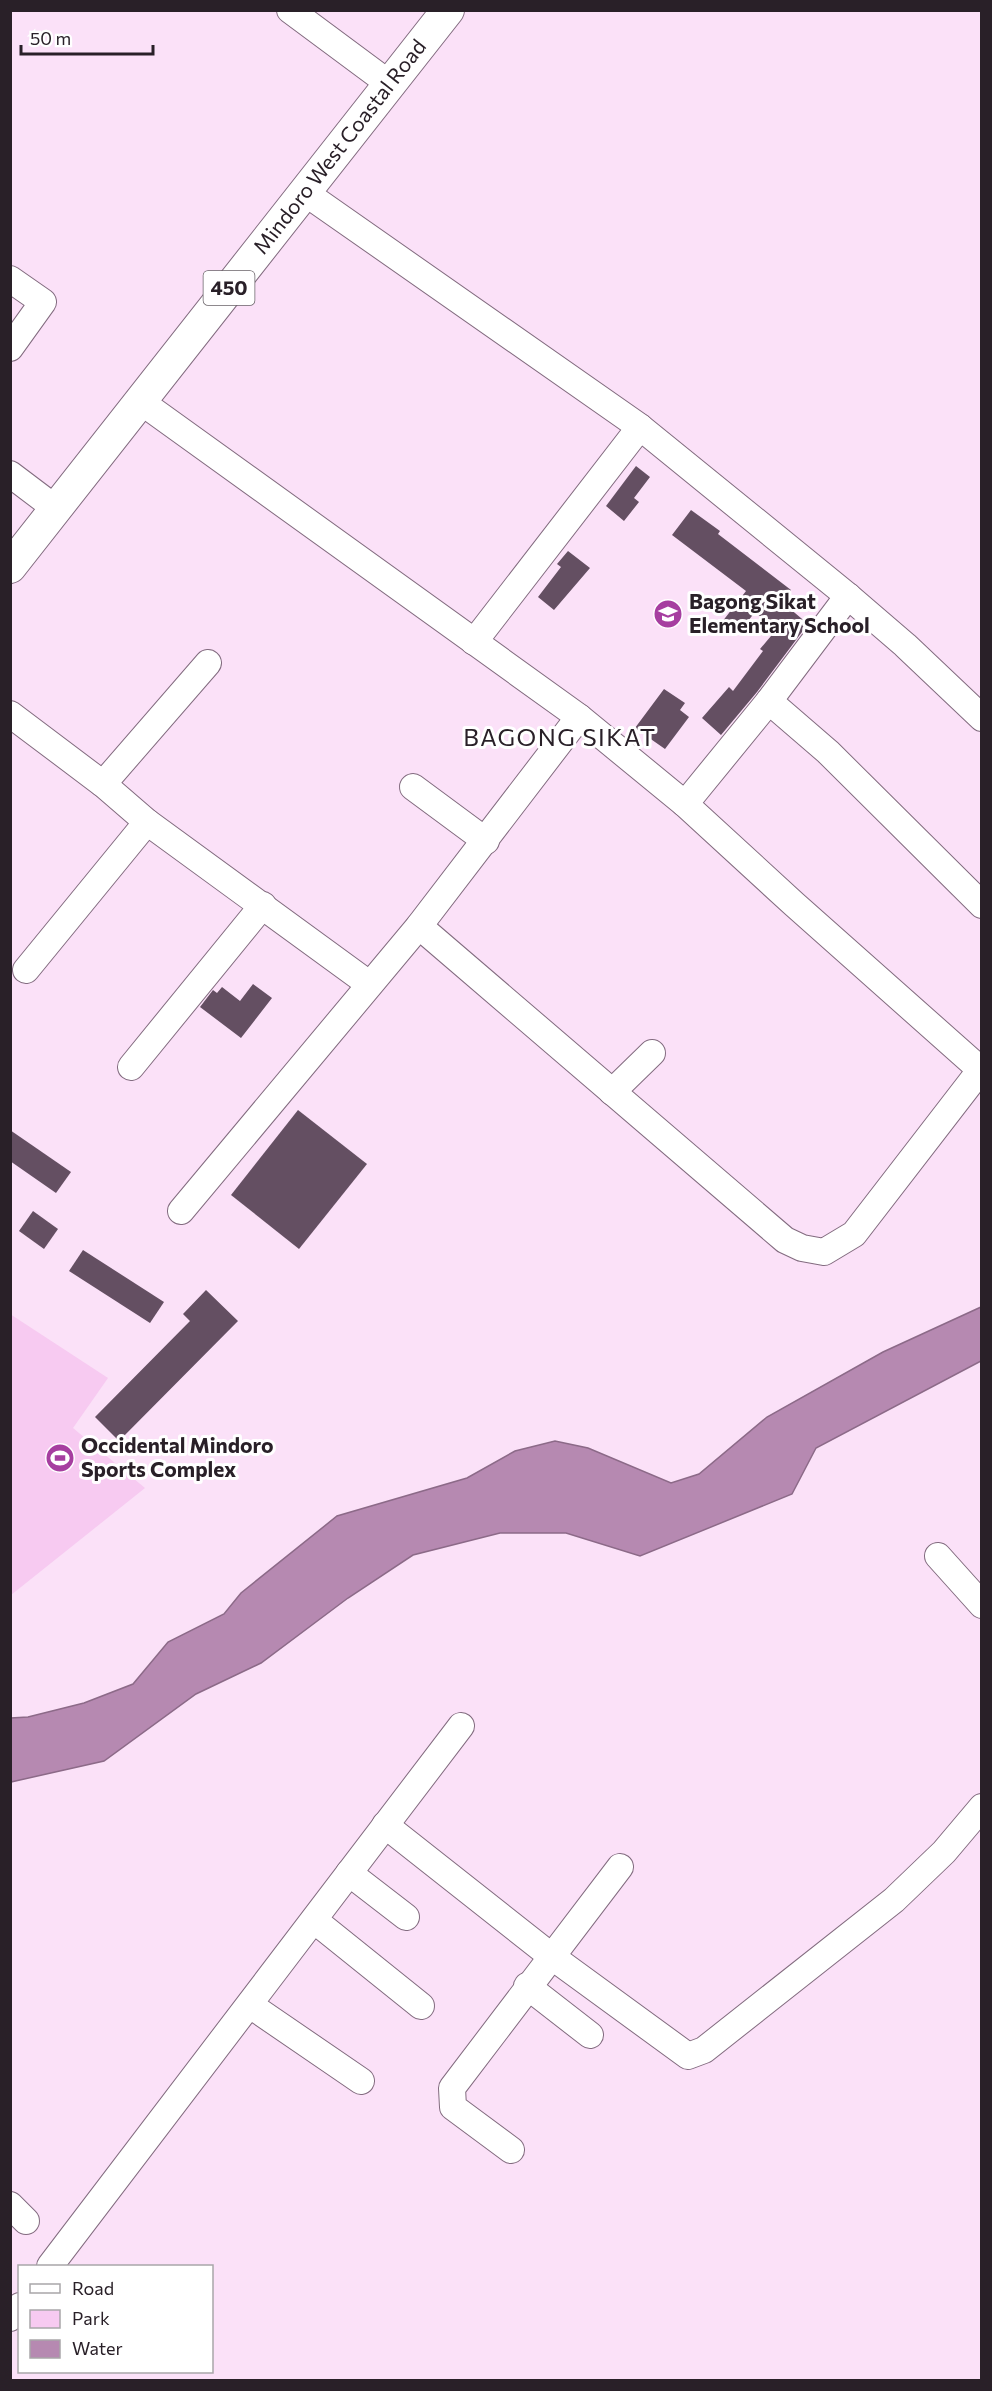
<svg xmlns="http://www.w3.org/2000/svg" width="992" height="2391" viewBox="0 0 992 2391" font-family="Commissioner,sans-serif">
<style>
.green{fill:#f7caf1}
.water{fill:#b689b1;stroke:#8c6a88;stroke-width:1.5}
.building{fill:#644f62}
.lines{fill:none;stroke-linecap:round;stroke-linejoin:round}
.minor-casing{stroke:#826b7f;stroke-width:28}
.major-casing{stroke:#826b7f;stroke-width:34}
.minor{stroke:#fff;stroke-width:26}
.major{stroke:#fff;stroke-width:32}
.labels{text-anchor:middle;stroke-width:6;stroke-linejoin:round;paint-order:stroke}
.shield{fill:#fff;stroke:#696368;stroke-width:1.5}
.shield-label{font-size:20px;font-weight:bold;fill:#292028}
.street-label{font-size:21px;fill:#292028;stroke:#fff}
.poi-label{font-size:21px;font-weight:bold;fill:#292028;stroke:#fff;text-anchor:start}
.quarter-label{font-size:24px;letter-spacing:1.5px;fill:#292028;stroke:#fff}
</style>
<rect width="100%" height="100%" fill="#fbe1f8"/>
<polygon class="green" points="10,1314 108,1378 73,1428 145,1488 11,1595"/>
<polygon class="water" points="981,1307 981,1361 816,1448 792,1494 640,1556 566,1533 500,1533 413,1555 348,1598 261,1663 196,1694 104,1761 11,1782 11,1718 28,1717 84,1703 133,1684 168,1642 224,1614 241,1593 337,1516 467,1478 515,1451 555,1441 588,1448 671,1483 699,1474 767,1417 883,1352"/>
<g class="building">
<polygon points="636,466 650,477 634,498 639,502 624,521 606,506"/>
<polygon points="691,510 720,531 718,534 791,590 782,602 808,624 757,692 721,735 702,718 729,687 733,691 763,651 760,649 776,630 755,612 738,634 722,622 746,591 672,535"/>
<polygon points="568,551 590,568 554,610 538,597 561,567 557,564"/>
<polygon points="664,689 685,703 680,710 689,717 665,749 635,728"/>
<polygon points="253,984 272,998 241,1038 200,1007 213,990 217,993 222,987 240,1001"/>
<polygon points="298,1110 367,1164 299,1249 231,1195"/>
<polygon points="10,1130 71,1172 56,1193 10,1161"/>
<polygon points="33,1211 58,1229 44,1249 19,1231"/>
<polygon points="83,1250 164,1302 150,1323 69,1271"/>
<polygon points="206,1290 238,1321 119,1441 95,1417 190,1321 183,1314"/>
</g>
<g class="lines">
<g class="minor-casing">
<g id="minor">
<polyline points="290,10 391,85"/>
<polyline points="304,192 640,427 848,596 905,645 982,718"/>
<polyline points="10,279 43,302 10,348"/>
<polyline points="140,401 579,717 685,804 794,904 982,1071"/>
<polyline points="10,474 55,508"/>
<polyline points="474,642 640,427"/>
<polyline points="769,701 828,752 982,905"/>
<polyline points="10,714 103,784 147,822 369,984"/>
<polyline points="103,784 208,663"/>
<polyline points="413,787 486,841"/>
<polyline points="685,804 769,701 848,596"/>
<polyline points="419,926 785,1240 802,1248 824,1252 854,1234 982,1068"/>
<polyline points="26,970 147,822"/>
<polyline points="131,1067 263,905"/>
<polyline points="612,1092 652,1053"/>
<polyline points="181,1211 419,926 579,717"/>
<polyline points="938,1556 982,1605"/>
<polyline points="385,1825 551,1956 688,2056 704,2050 894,1900 944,1852 982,1807"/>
<polyline points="349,1873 406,1917"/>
<polyline points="314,1920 421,2006"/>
<polyline points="527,1986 590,2035"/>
<polyline points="250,2005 361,2081"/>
<polyline points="511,2150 453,2107 452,2088 620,1867"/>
<polyline points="10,2205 26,2221"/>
<polyline points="50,2266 461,1726"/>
<polyline points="10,2318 20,2306"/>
</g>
</g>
<g class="major-casing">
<polyline id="major" points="10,567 448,10"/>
</g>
<use href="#minor" class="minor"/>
<use href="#major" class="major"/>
</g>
<defs>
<g id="school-disc" transform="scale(1.5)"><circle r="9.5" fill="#a63ea0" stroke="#fff"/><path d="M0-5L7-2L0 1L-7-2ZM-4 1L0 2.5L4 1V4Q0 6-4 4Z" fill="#fff"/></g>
<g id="stadium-disc" transform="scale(1.5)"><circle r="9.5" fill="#a63ea0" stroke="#fff"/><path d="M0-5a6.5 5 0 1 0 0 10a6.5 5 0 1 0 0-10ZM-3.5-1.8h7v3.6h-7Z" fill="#fff"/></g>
</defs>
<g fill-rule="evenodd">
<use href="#school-disc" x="668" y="614"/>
<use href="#stadium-disc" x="60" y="1458"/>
</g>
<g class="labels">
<rect class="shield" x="203.5" y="271" width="51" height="34" rx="4.5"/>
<g class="shield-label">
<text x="229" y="295">450</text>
</g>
<g class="street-label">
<text transform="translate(340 147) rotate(-52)" y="7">Mindoro West Coastal Road</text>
</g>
<g class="poi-label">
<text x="689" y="609">Bagong Sikat<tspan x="689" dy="24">Elementary School</tspan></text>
<text x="81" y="1453">Occidental Mindoro<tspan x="81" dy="24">Sports Complex</tspan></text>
</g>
<g class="quarter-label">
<text x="560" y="746">BAGONG SIKAT</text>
</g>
</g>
<rect width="992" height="2391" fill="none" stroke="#292028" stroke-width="24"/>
<rect x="18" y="2265" width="195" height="108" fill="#ffffff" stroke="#a9a6a9" stroke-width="1.5"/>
<rect x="30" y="2284" width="30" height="9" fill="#ffffff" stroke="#a9a6a9" stroke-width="1.5"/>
<text x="72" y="2295" font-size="18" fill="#292028">Road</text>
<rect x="30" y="2310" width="30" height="18" fill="#f7caf1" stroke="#a9a6a9" stroke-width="1.5"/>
<text x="72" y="2325" font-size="18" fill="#292028">Park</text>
<rect x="30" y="2340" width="30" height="18" fill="#b689b1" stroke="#a9a6a9" stroke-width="1.5"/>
<text x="72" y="2355" font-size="18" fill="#292028">Water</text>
<path d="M21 45v9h132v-9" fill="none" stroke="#292028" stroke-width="3"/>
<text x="30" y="45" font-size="18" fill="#292028" stroke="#ffffff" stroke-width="4.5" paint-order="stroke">50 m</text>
</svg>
